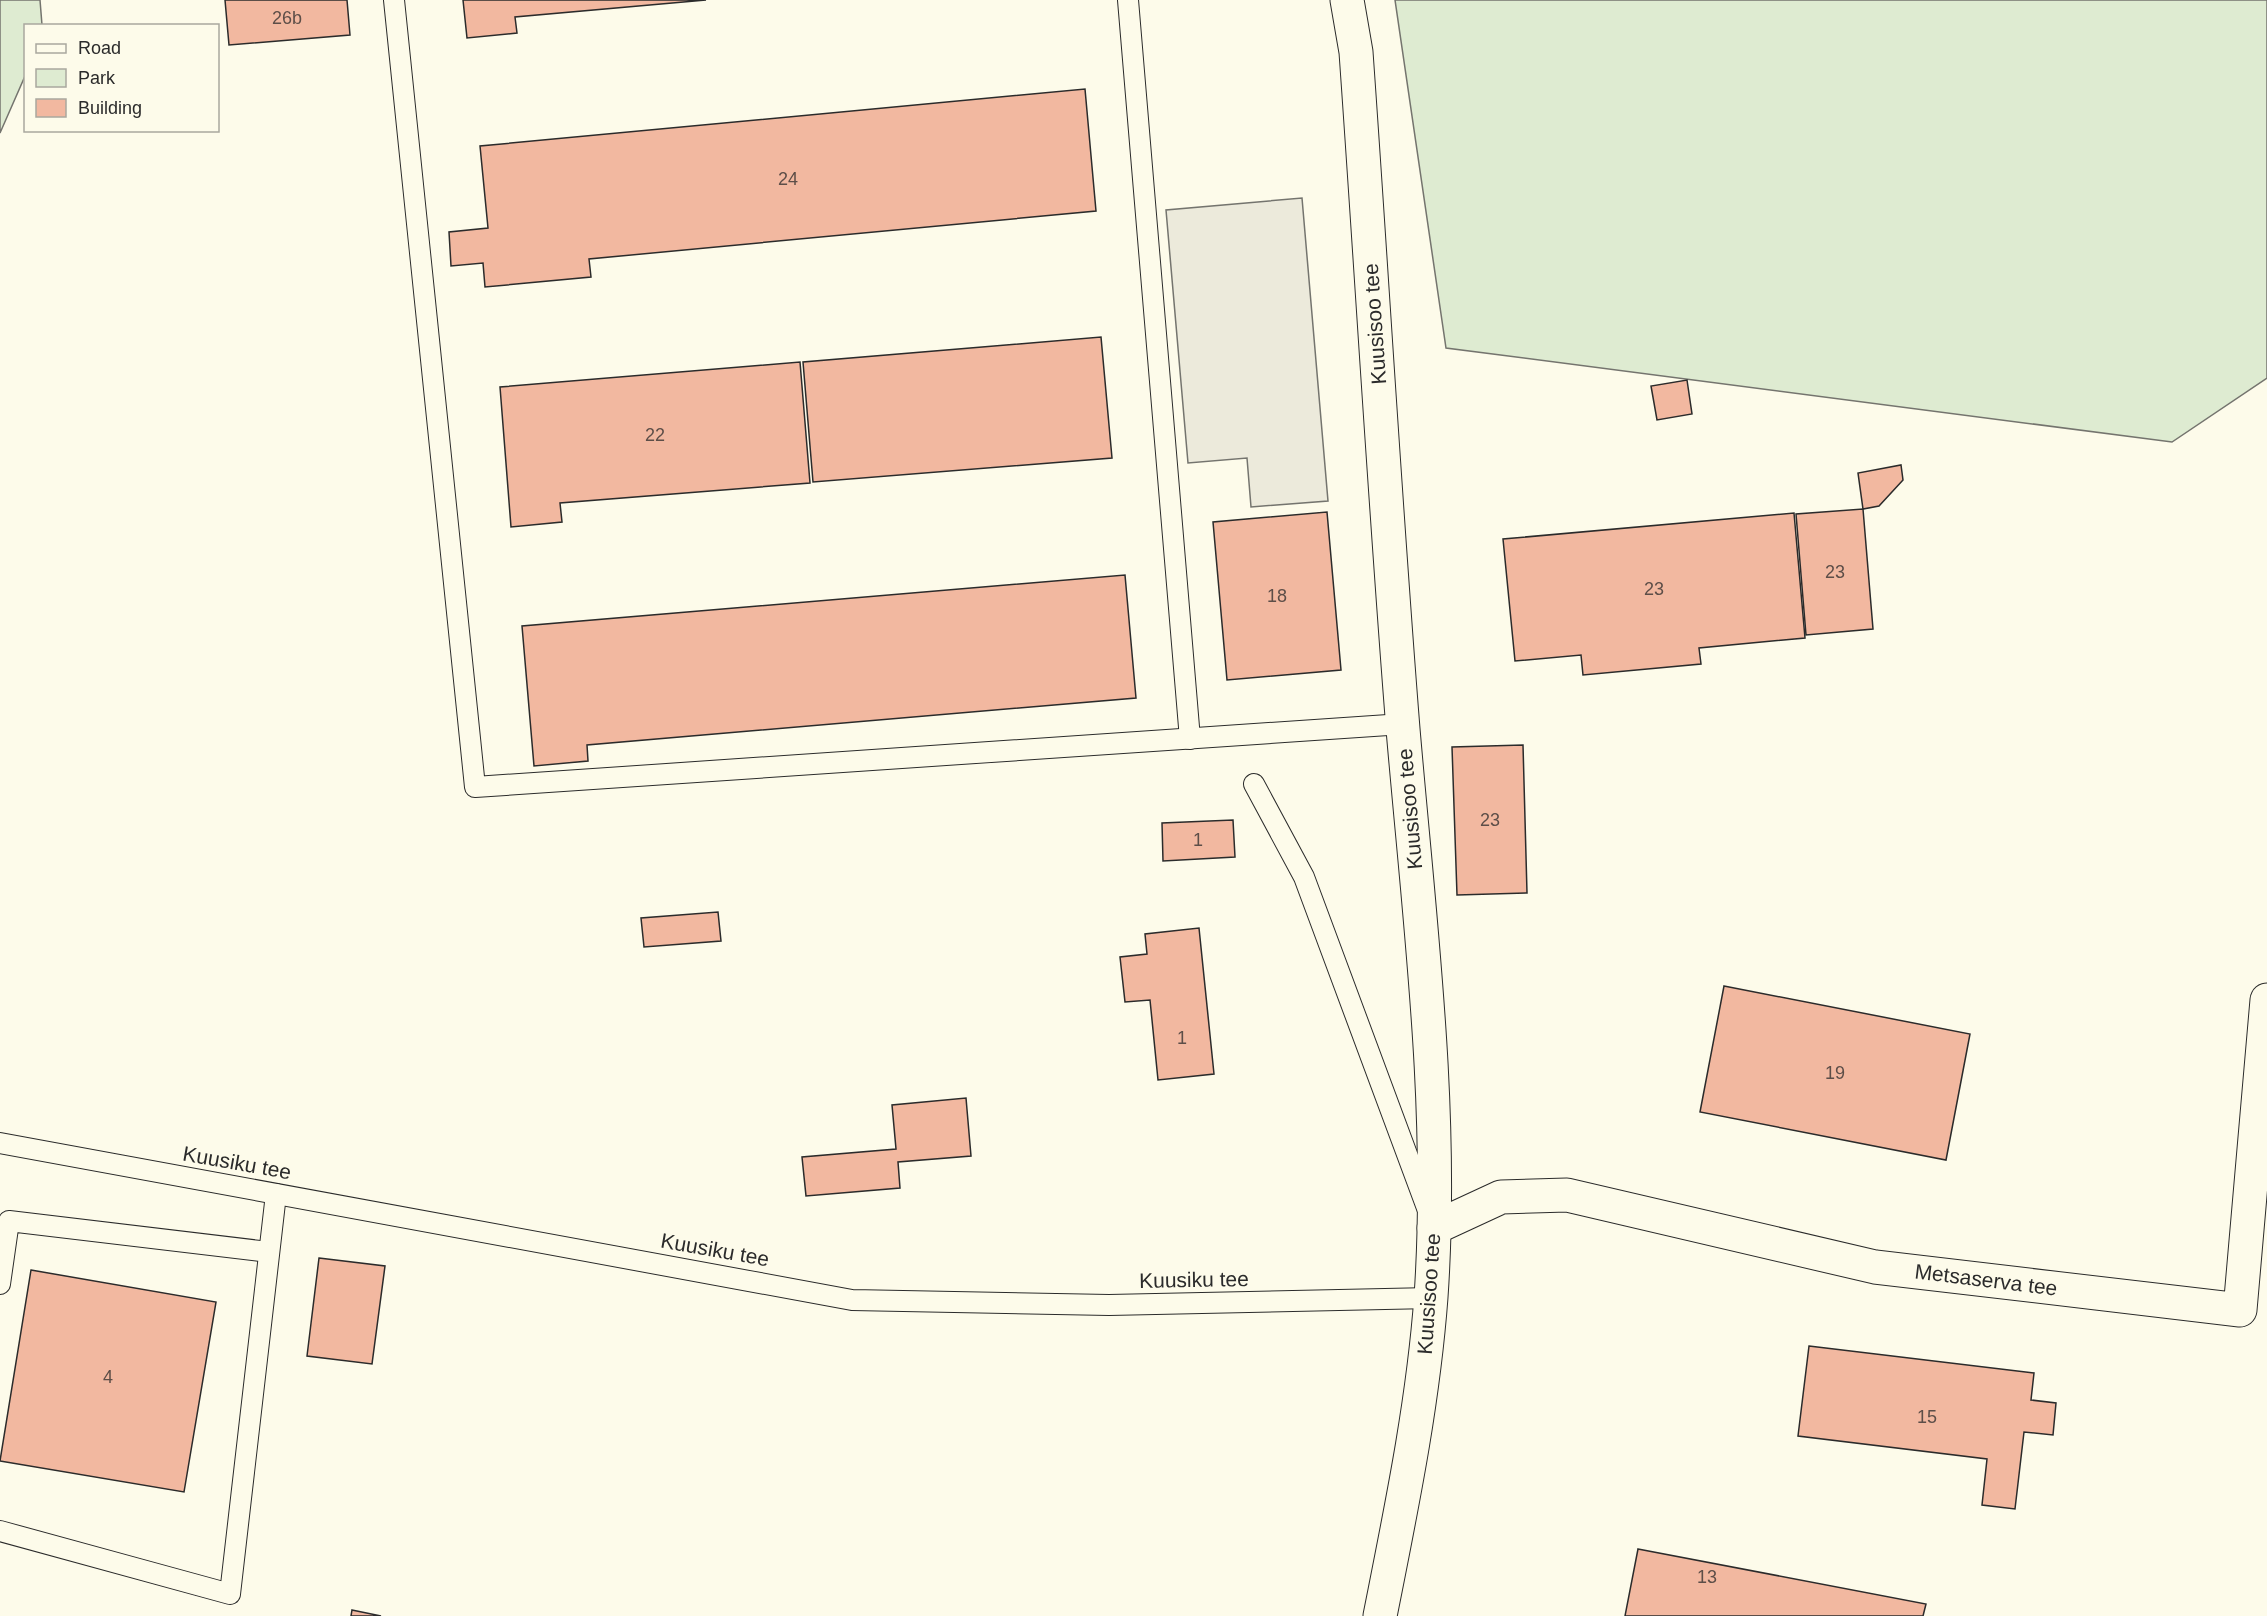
<svg xmlns="http://www.w3.org/2000/svg" width="2267" height="1616" viewBox="0 0 2267 1616" font-family="Helvetica,sans-serif">
<style>
.green{fill:#deebd1;stroke:#74746e;stroke-width:1.5}
.parking{fill:#eceadb;stroke:#74746e;stroke-width:1.5}
.building{fill:#f2b8a0;stroke:#2b2b2b;stroke-width:1.5}
.lines{fill:none;stroke-linecap:round;stroke-linejoin:round}
.lane-casing{stroke:#2b2b2b;stroke-width:22}
.street-casing{stroke:#2b2b2b;stroke-width:35}
.lane{stroke:#fdfbea;stroke-width:20}
.street{stroke:#fdfbea;stroke-width:33}
.labels{text-anchor:middle;stroke-width:4.5;stroke-linejoin:round;paint-order:stroke}
.number-label{font-size:18px;fill:#5d4e48}
.street-label{font-size:21px;fill:#2b2b2b;stroke:#fdfbea}
</style>
<rect width="100%" height="100%" fill="#fdfbea"/>
<g class="green">
<polygon points="0,0 40,0 42,25 26,26 25,76 0,133"/>
<polygon points="1395,0 2267,0 2267,378 2172,442 1446,348"/>
</g>
<polygon class="parking" points="1302,198 1328,501 1251,507 1247,458 1188,463 1166,210"/>
<g class="building">
<polygon points="225,0 347,0 350,35 229,45"/>
<polygon points="463,0 706,0 515,17 517,33 467,38"/>
<polygon points="1085,89 1096,211 589,259 591,277 485,287 483,263 451,266 449,232 488,228 480,146"/>
<polygon points="1101,337 1112,458 813,482 803,362"/>
<polygon points="800,362 810,483 560,503 562,522 511,527 500,387"/>
<polygon points="1687,380 1692,414 1657,420 1651,386"/>
<polygon points="1901,465 1903,480 1879,506 1863,509 1858,473"/>
<polygon points="1863,509 1873,629 1806,635 1796,514"/>
<polygon points="1327,512 1341,670 1227,680 1213,522"/>
<polygon points="1794,513 1805,638 1699,648 1701,664 1583,675 1581,655 1515,661 1503,539"/>
<polygon points="1125,575 1136,698 587,745 588,761 534,766 522,626"/>
<polygon points="1523,745 1527,893 1457,895 1452,747"/>
<polygon points="1233,820 1235,857 1163,861 1162,823"/>
<polygon points="718,912 721,941 644,947 641,918"/>
<polygon points="1199,928 1214,1074 1158,1080 1150,1000 1125,1002 1120,957 1147,954 1145,934"/>
<polygon points="1724,986 1970,1034 1946,1160 1700,1112"/>
<polygon points="966,1098 971,1156 898,1162 900,1188 806,1196 802,1157 896,1149 892,1105"/>
<polygon points="319,1258 385,1266 372,1364 307,1356"/>
<polygon points="31,1270 216,1302 184,1492 0,1461"/>
<polygon points="1809,1346 2034,1373 2031,1400 2056,1403 2053,1435 2024,1432 2015,1509 1982,1505 1987,1459 1798,1436"/>
<polygon points="1638,1549 1926,1604 1923,1616 1625,1616"/>
<polygon points="352,1610 381,1616 351,1616"/>
</g>
<g class="lines">
<g class="lane-casing">
<g id="lane">
<polyline points="394,0 475,787 1403,724"/>
<polyline points="1128,0 1190,739"/>
<polyline points="1254,784 1304,877 1427,1208"/>
<polyline points="0,1143 852,1300 1109,1305 1431,1298"/>
<polyline points="0,1284 9,1221 269,1252"/>
<polyline points="0,1531 230,1594 276,1194"/>
</g>
</g>
<g class="street-casing">
<g id="street">
<path d="M1347 0 1356 52C1372 277 1385 504 1403 729 1419 917 1444 1108 1431 1297 1423 1405 1401 1510 1380 1616"/>
<polyline points="1434,1228 1501,1197 1567,1195 1875,1267 2240,1310 2267,1000"/>
</g>
</g>
<use href="#lane" class="lane"/>
<use href="#street" class="street"/>
</g>
<g class="labels">
<g class="number-label">
<text x="287" y="24">26b</text>
<text x="788" y="185">24</text>
<text x="655" y="441">22</text>
<text x="1835" y="578">23</text>
<text x="1654" y="595">23</text>
<text x="1277" y="602">18</text>
<text x="1490" y="826">23</text>
<text x="1198" y="846">1</text>
<text x="1182" y="1044">1</text>
<text x="1835" y="1079">19</text>
<text x="108" y="1383">4</text>
<text x="1927" y="1423">15</text>
<text x="1707" y="1583">13</text>
</g>
<g class="street-label">
<text transform="translate(1375 324) rotate(-94)" y="7">Kuusisoo tee</text>
<text transform="translate(1410 809) rotate(-95)" y="7">Kuusisoo tee</text>
<text transform="translate(237 1163) rotate(10)" y="7">Kuusiku tee</text>
<text transform="translate(715 1250) rotate(10)" y="7">Kuusiku tee</text>
<text transform="translate(1194 1280) rotate(-1)" y="7">Kuusiku tee</text>
<text transform="translate(1986 1280) rotate(7)" y="7">Metsaserva tee</text>
<text transform="translate(1429 1294) rotate(-86)" y="7">Kuusisoo tee</text>
</g>
</g>
<rect x="24" y="24" width="195" height="108" fill="#fdfbea" stroke="#a9a89e" stroke-width="1.5"/>
<rect x="36" y="44" width="30" height="9" fill="#fdfbea" stroke="#a9a89e" stroke-width="1.5"/>
<text x="78" y="54" font-size="18" fill="#2b2b2b">Road</text>
<rect x="36" y="69" width="30" height="18" fill="#deebd1" stroke="#a9a89e" stroke-width="1.5"/>
<text x="78" y="84" font-size="18" fill="#2b2b2b">Park</text>
<rect x="36" y="99" width="30" height="18" fill="#f2b8a0" stroke="#a9a89e" stroke-width="1.5"/>
<text x="78" y="114" font-size="18" fill="#2b2b2b">Building</text>
</svg>
